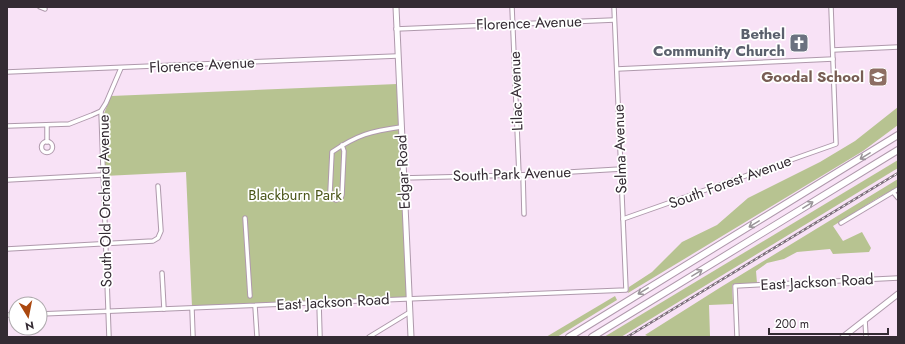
<svg xmlns="http://www.w3.org/2000/svg" width="905" height="344" viewBox="0 0 905 344" font-family="Jost,sans-serif">
<style>
.green{fill:#b7c391}
.lines{fill:none;stroke-linecap:round;stroke-linejoin:round}
.street-casing{stroke:#af99ac;stroke-width:5.5}
.secondary-casing{stroke:#af99ac;stroke-width:7}
.highway-casing{stroke:#af99ac;stroke-width:8}
.street{stroke:#fff;stroke-width:3.5}
.secondary{stroke:#fff;stroke-width:5}
.highway{stroke:#fff;stroke-width:6}
.rail-casing{stroke:#7d6f7b;stroke-width:2.5}
.rail{stroke:#fff;stroke-width:1;stroke-dasharray:3;stroke-linecap:butt}
.oneway{stroke:#9a9599}
.labels{text-anchor:middle;stroke-width:3.5;stroke-linejoin:round;paint-order:stroke}
.street-label{font-size:15px;fill:#342b33;stroke:#fff}
.worship-label{font-size:15px;font-weight:bold;fill:#5b616d;stroke:#fff;text-anchor:end}
.education-label{font-size:15px;font-weight:bold;fill:#785e54;stroke:#fff;text-anchor:end}
.park-label{font-size:15px;fill:#4b561a;stroke:#fff}
</style>
<rect width="100%" height="100%" fill="#f8e2f6"/>
<g class="green">
<polygon points="397,84 408,298 192,307 186,172 104,176 103,116 111,96"/>
<polygon points="898,107 898,125 863,151 628,293 629,287 652,272 682,242 717,225 748,198 820,162 855,141"/>
<polygon points="898,160 898,168 621,337 604,337"/>
<polygon points="898,179 898,187 876,199 833,226 843,241 862,232 871,248 869,252 833,254 830,249 797,252 784,259 767,263 756,271 757,283 733,284 732,286 733,304 709,305 710,336 650,337 645,335 721,287"/>
<polygon points="615,296 617,300 557,337 546,337"/>
</g>
<g class="lines">
<g class="street-casing">
<g id="street">
<polyline points="40,7 45,9"/>
<polyline points="512,7 519,175"/>
<polyline points="396,29 614,20"/>
<polyline points="833,50 898,47"/>
<polyline points="617,69 833,59"/>
<polyline points="7,72 397,56"/>
<polyline points="7,126 69,124 92,115 101,111"/>
<circle cx="47" cy="147" r="5.5"/>
<polyline points="47,142 47,126"/>
<path d="M342 145 344 151 342 195 341 198 336 200 331 198 330 193 332 152C357 135 371 131 401 127"/>
<polyline points="523,175 524,214"/>
<polyline points="403,178 519,175 621,169"/>
<polyline points="7,180 102,175"/>
<polyline points="893,192 898,198"/>
<polyline points="245,218 250,296"/>
<polyline points="623,219 836,144 831,7"/>
<polyline points="841,223 898,189"/>
<polyline points="7,249 153,241 158,238 161,231 158,186"/>
<polyline points="162,273 164,309"/>
<polyline points="319,303 320,337"/>
<polyline points="255,306 257,337"/>
<polyline points="192,309 193,337"/>
<polyline points="40,314 626,290 614,7"/>
<polyline points="7,315 16,315"/>
<polyline points="865,320 866,337"/>
<polyline points="109,337 101,111 106,103 121,68"/>
<polyline points="369,337 410,312"/>
<polyline points="737,337 735,286 898,278"/>
</g>
</g>
<g class="secondary-casing">
<g id="secondary">
<polyline points="396,7 411,337"/>
<polyline points="843,337 898,294"/>
</g>
</g>
<g class="highway-casing">
<g id="highway">
<polyline points="569,337 898,135"/>
<polyline points="592,337 898,150"/>
</g>
</g>
<use href="#street" class="street"/>
<use href="#secondary" class="secondary"/>
<use href="#highway" class="highway"/>
<g class="rail-casing">
<polyline id="rail" points="627,337 898,173"/>
</g>
<use href="#rail" class="rail"/>
</g>
<defs><path id="oneway-shaft" d="M-6 0H5M1.5-3L5.5 0L1.5 3" fill="none" stroke-width="1.6" stroke-linecap="round" stroke-linejoin="round"/></defs>
<g class="oneway">
<use href="#oneway-shaft" transform="translate(865 156) rotate(148)"/>
<use href="#oneway-shaft" transform="translate(808 205) rotate(-31)"/>
<use href="#oneway-shaft" transform="translate(754 224) rotate(149)"/>
<use href="#oneway-shaft" transform="translate(697 273) rotate(-31)"/>
<use href="#oneway-shaft" transform="translate(643 291) rotate(149)"/>
</g>
<defs>
<g id="church-square" transform="scale(1)"><rect x="-9" y="-9" width="18" height="18" rx="4" fill="#6b7280" stroke="#fff"/><path d="M-1.2-6h2.4v3.5h3.3v2.4h-3.3V6h-2.4V-.1h-3.3v-2.4h3.3Z" fill="#fff"/></g>
<g id="school-square" transform="scale(1)"><rect x="-9" y="-9" width="18" height="18" rx="4" fill="#8d6e63" stroke="#fff"/><path d="M0-5L7-2L0 1L-7-2ZM-4 1L0 2.5L4 1V4Q0 6-4 4Z" fill="#fff"/></g>
</defs>
<g fill-rule="evenodd">
<use href="#church-square" x="799" y="43"/>
<use href="#school-square" x="878" y="77"/>
</g>
<g class="labels">
<g class="street-label">
<text transform="translate(529 23) rotate(-2)" y="5">Florence Avenue</text>
<text transform="translate(202 65) rotate(-3)" y="5">Florence Avenue</text>
<text transform="translate(516 91) rotate(-92)" y="5">Lilac Avenue</text>
<text transform="translate(620 149) rotate(-92)" y="5">Selma Avenue</text>
<text transform="translate(403 172) rotate(-93)" y="5">Edgar Road</text>
<text transform="translate(512 174) rotate(-2)" y="5">South Park Avenue</text>
<text transform="translate(730 182) rotate(-20)" y="5">South Forest Avenue</text>
<text transform="translate(105 201) rotate(-91)" y="5">South Old Orchard Avenue</text>
<text transform="translate(817 282) rotate(-3)" y="5">East Jackson Road</text>
<text transform="translate(333 302) rotate(-3)" y="5">East Jackson Road</text>
</g>
<g class="worship-label">
<text x="785" y="39">Bethel<tspan x="785" dy="17">Community Church</tspan></text>
</g>
<g class="education-label">
<text x="864" y="82">Goodal School</text>
</g>
<g class="park-label">
<text x="295" y="200">Blackburn Park</text>
</g>
</g>
<rect width="905" height="344" fill="none" stroke="#342b33" stroke-width="16"/>
<g transform="translate(28 316) rotate(170)"><circle r="19" fill="#ffffff" stroke="#aeaaad"/>
<path d="M0-3L7 15L0 10L-7 15Z" fill="#ab480f"/>
<text y="-6" font-size="11" font-weight="bold" text-anchor="middle" fill="#342b33">N</text>
</g>
<path d="M769 328v6h119v-6" fill="none" stroke="#342b33" stroke-width="2"/>
<text x="775" y="328" font-size="12" fill="#342b33" stroke="#ffffff" stroke-width="3" paint-order="stroke">200 m</text>
</svg>
